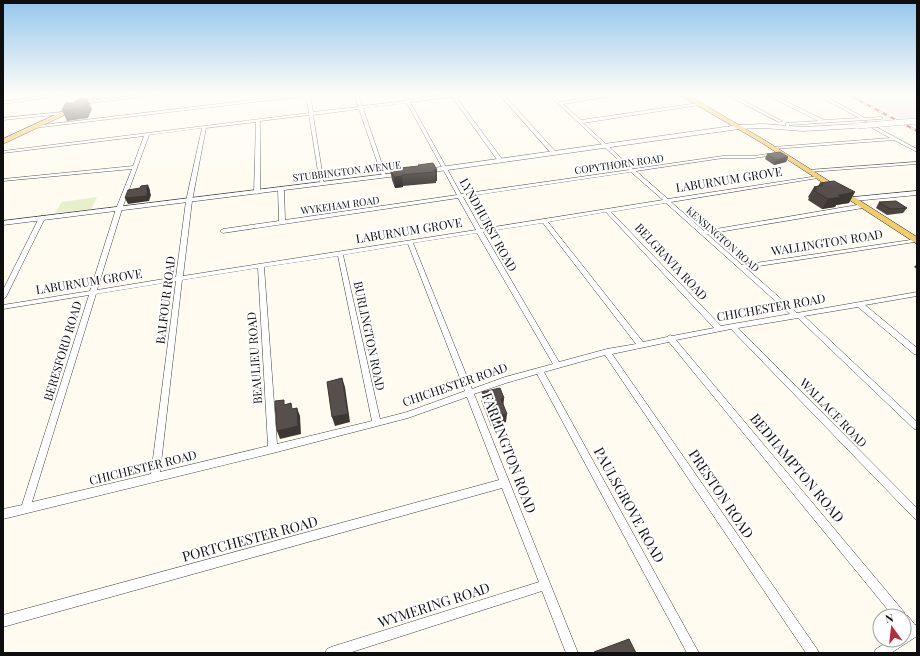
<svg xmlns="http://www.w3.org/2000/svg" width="920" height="656" viewBox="0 0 920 656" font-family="'Playfair Display',serif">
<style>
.industrial{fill:#ebe3ed}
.pitch{fill:#e6f0cc}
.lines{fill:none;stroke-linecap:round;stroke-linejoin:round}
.minor-casing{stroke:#414141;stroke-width:1}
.tertiary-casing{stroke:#414141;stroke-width:1}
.primary-casing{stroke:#1f1f1f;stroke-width:1}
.minor{fill:#fff;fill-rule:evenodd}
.tertiary{fill:#fff;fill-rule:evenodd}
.primary{fill:#f4cb6b;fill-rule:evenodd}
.rail-casing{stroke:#bb2a39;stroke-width:2.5}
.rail{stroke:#fff;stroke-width:1.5;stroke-dasharray:4.5;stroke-linecap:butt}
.tertiary-bridge-casing{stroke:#414141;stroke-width:6;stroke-linecap:butt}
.tertiary-bridge{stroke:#fff;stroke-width:5.5}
.wall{fill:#4b4440}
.shaded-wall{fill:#3d3734}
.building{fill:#574f4b;stroke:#3d3734}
.labels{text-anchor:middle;stroke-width:4;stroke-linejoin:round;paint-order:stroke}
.far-street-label{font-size:10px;fill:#0e0e0e;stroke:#fff}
.street-label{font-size:12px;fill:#0e0e0e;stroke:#fff}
.near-street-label{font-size:14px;fill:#0e0e0e;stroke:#fff}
</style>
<rect width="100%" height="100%" fill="#fffbf0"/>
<polygon class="industrial" points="855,94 917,94 917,118 901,119"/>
<polygon class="pitch" points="97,197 91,209 55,213 62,202"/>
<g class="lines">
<g class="minor-casing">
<g id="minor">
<polygon points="55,94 68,94 3,104 3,102"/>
<polygon points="148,94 165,94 89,103 87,102 89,101"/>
<path d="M303 94H310L313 112 358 107 354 94H358L362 106 406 101 402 94H406L409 100 450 94H470L456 97 502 159V161H498L452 97 410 102 461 194 629 170 548 94H553L560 102 611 94H624L563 104 581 120 698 103H699V105L583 123 633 169 723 156H754L775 153 777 154 775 155 754 158H723L636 171 668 199 818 176 820 177 818 178 671 202 704 231 863 204 866 206 863 208 707 234 742 265 917 239V241L915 242 746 268 797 313 917 292V296L865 305 917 348V355L914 354 858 307 804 316 917 422V430L914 429 798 318 738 328 917 508V520L914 518 731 329 676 340 904 612 905 615 908 616 915 625 917 624V636L891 653H874L876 649 890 640H904V632L906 631 904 629V616H893L669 342 612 354 817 649 819 653H806L605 355 544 372 699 653H687L537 374 506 383 474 394 578 653H566L542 591 349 653H325L327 649 331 647 539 582 502 488 3 627V615L499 480 467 397 408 418 273 453 3 519V509L22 505 89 295 3 309V305L90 291 116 209 132 169 3 181V179L133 166 144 136 3 153V151L309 113 306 96 34 128 32 127 34 126ZM407 103 457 195 285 220 284 189 281 187 278 189 279 221 223 229 220 231 223 233 458 198 476 230 183 276 192 201 206 128 256 122 254 192 257 194 260 192V121L309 115 320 184 322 185 324 184 313 115 359 109 382 176 384 177 386 176 363 108ZM202 128 186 201 176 277 97 290 122 209 149 135ZM631 172 663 200 481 229 463 197ZM666 203 790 314 721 326 611 212ZM606 212 714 328 672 336 670 335 667 337 643 342 548 222ZM543 223 636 344 607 349 559 362 483 232ZM477 233 553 364 505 377 472 389 413 243ZM408 244 465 391 407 412 380 419 343 255ZM338 256 372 421 277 444 264 267ZM258 268 268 446 160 472 182 280ZM176 281 151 474 32 502 96 294Z"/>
<polygon points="499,94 503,94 556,152 556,154 552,154"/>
<polygon points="725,94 731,94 782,121 779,122"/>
<polygon points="765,94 771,94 824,120 859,118 815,94 821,94 865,118 881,117 883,118 881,119 789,125 790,128 788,129 786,128 786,123 818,121"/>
<polygon points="63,112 65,113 64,114 3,120 3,118"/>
<polygon points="865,122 867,122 917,149 917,152 894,140 773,149 771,148 773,147 890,138 865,124"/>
<polygon points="917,162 917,164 809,172 807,171 809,170"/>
<polygon points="917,191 917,195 854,201 851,199 854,197"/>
<polygon points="42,216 45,218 6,297 3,299 3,290 39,218"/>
</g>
</g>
<g class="tertiary-casing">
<g id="tertiary">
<polygon points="763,124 803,127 857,124 860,126 857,128 803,131 763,128 739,129 426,173 423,171 426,169 739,125"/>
<polygon points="403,172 406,174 405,175 3,225 3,221"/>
</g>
</g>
<g class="primary-casing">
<g id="primary">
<polygon points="100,94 109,94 3,144 3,139"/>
<polygon points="678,94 686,94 766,141 917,237 917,244 762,143"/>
</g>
</g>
<use href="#minor" class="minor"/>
<use href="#tertiary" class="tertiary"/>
<use href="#primary" class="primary"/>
<g class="rail-casing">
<polyline id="rail" points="847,94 917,131"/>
</g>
<use href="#rail" class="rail"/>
<g class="tertiary-bridge-casing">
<polyline id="tertiary-bridge" points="857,126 917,121"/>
</g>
<use href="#tertiary-bridge" class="tertiary-bridge"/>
</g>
<g class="wall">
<polygon points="767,154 788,157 786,162 774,165 765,159"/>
<polygon points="418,165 437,170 437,181 436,181 436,183 403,186 403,187 395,188 392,180 390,169 419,166"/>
<polygon points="820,183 849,203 836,205 835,207 822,209 808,200 809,198 808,197 814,187 818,186"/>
<polygon points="879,202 907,208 903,213 887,215 876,208"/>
<polygon points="917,264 917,269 914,267"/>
<polygon points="482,392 504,398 503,405 506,422 491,426 481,400"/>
</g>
<g class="shaded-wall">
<polygon points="87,99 92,109 88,118 67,121 62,110"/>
<polygon points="788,157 786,162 774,165 776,160"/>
<polygon points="434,170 437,170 437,181 436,181 435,172"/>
<polygon points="402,176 403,187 395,188 394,177"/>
<polygon points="148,185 150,190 150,192 151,195 149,201 128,204 125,198 146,190"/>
<polygon points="855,192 849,203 836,205 835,207 822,209 828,199 838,195"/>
<polygon points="342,378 345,387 350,422 335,426 332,417"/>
<polygon points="504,398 503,406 501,399"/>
<polygon points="297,408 300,416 301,434 280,439 277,431"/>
<polygon points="507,414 506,422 491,426 491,417"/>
</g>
<g class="building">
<polygon points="81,98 87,99 83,108 62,110 66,103 72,103"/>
<polygon points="780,152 788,157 776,160 767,154"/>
<polygon points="433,163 437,170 434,170 435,172 402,175 402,176 394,177 390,169 419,166 418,165"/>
<polygon points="834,181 855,192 838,195 841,197 828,199 813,190 817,189 814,187 823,185 820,183"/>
<polygon points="148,185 146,190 148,190 146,196 125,198 128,190 140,188 141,186"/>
<polygon points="896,201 907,208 890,209 879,202"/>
<polygon points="342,378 348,414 332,417 327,382"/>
<polygon points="500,388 504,398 501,399 507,414 491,417 482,392"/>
<polygon points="284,400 284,405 291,403 292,409 297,408 298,426 277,431 275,401"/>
<polygon points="629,639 636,653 595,653 594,652"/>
</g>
<linearGradient id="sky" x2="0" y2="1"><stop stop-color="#94c6ed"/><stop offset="0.51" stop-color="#fffdf8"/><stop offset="1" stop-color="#fffdf8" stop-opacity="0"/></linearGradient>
<rect width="920" height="186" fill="url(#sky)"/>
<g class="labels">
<g class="far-street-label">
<text transform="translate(619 164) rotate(-8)" y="4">COPYTHORN ROAD</text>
<text transform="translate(347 171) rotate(-7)" y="4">STUBBINGTON AVENUE</text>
<text transform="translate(340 205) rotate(-8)" y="4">WYKEHAM ROAD</text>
<text transform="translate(723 239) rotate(41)" y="4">KENSINGTON ROAD</text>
</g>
<g class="street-label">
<text transform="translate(729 180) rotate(-9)" y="4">LABURNUM GROVE</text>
<text transform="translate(488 225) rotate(61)" y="4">LYNDHURST ROAD</text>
<text transform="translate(409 231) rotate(-9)" y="4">LABURNUM GROVE</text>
<text transform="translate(827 243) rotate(-9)" y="4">WALLINGTON ROAD</text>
<text transform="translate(671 262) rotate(47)" y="4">BELGRAVIA ROAD</text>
<text transform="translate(89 282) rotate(-9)" y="4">LABURNUM GROVE</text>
<text transform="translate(166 300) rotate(-83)" y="4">BALFOUR ROAD</text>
<text transform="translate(771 308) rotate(-10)" y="4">CHICHESTER ROAD</text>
<text transform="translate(369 336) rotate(78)" y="4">BURLINGTON ROAD</text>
<text transform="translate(63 351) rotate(-73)" y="4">BERESFORD ROAD</text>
<text transform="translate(255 358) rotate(-94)" y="4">BEAULIEU ROAD</text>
<text transform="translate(455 385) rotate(-19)" y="4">CHICHESTER ROAD</text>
<text transform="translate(833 413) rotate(46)" y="4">WALLACE ROAD</text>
<text transform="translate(143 468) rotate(-14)" y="4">CHICHESTER ROAD</text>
</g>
<g class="near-street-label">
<text transform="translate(509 453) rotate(69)" y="5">FARLINGTON ROAD</text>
<text transform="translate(797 468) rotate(50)" y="5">BEDHAMPTON ROAD</text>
<text transform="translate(721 494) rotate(56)" y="5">PRESTON ROAD</text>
<text transform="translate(629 505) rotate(61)" y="5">PAULSGROVE ROAD</text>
<text transform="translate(250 539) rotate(-15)" y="5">PORTCHESTER ROAD</text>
<text transform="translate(434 605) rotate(-18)" y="5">WYMERING ROAD</text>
</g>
</g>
<rect width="920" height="656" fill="none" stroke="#0e0e0e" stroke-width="8"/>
<g transform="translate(892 628) rotate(345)"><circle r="19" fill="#ffffff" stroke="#9f9f9f"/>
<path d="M0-3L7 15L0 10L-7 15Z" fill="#bb2a39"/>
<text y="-6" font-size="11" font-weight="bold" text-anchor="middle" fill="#0e0e0e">N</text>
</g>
</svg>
